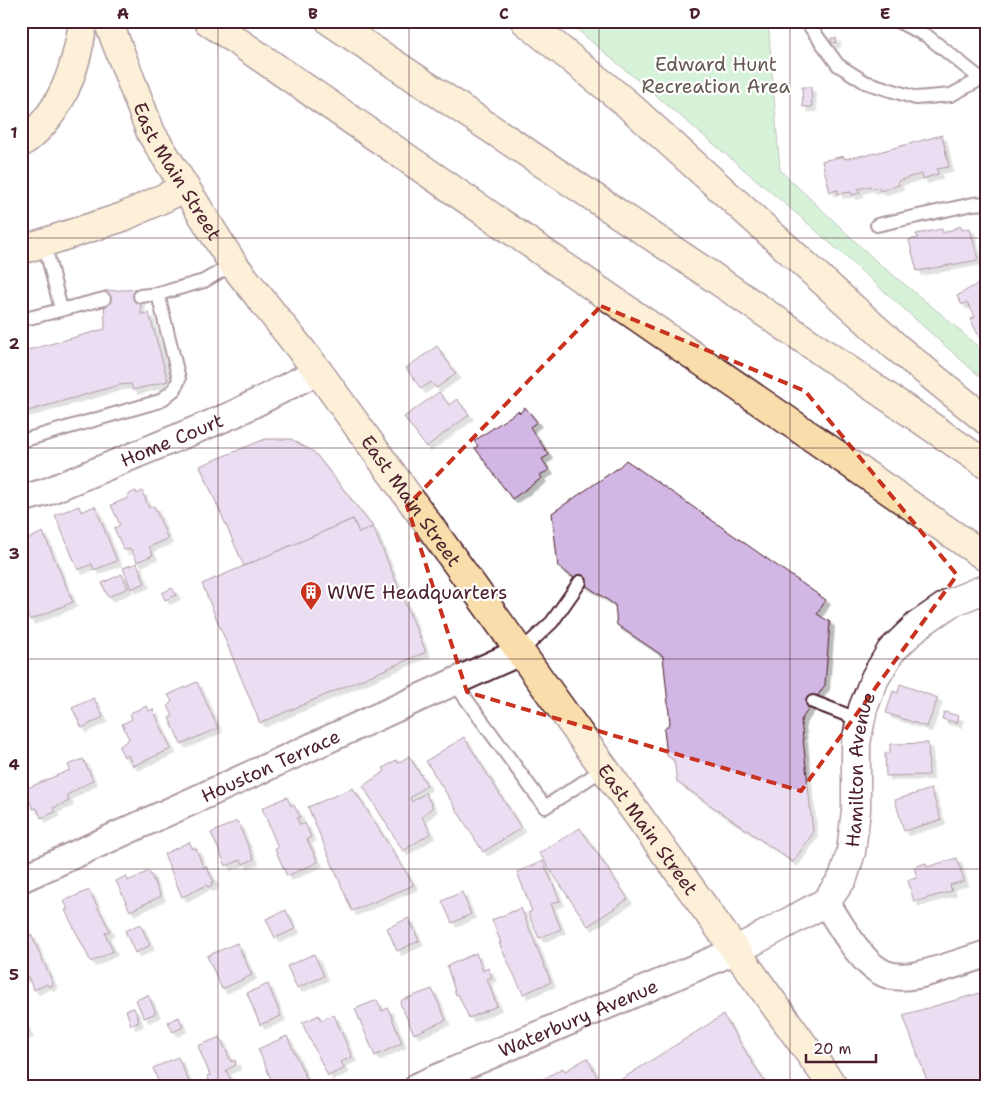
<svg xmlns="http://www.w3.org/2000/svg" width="1008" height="1107" viewBox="0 0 1008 1107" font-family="'Shantell Sans',sans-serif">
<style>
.green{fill:#a4e2aa;stroke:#77806a}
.building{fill:#d2b6e3;stroke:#4a1f2b;filter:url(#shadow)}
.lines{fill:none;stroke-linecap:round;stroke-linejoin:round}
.service-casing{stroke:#4a1f2b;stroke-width:16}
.minor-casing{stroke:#4a1f2b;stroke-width:30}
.tertiary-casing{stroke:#4a1f2b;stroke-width:31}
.primary-casing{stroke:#4a1f2b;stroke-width:31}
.motorway-casing{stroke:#4a1f2b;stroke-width:31}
.service{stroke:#fff;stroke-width:12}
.minor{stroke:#fff;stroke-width:26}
.tertiary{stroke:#fff;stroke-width:28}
.primary{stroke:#f9deab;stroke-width:28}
.motorway{stroke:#f9deab;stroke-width:28}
.marked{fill:none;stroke:#c8321e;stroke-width:4;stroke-dasharray:10 6;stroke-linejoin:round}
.grid{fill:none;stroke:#4a1f2b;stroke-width:1;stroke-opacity:0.55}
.labels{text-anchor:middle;stroke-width:4.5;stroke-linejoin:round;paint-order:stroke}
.park-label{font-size:19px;fill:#655a51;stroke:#fff}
.street-label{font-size:19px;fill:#4a1f2b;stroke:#fff}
.poi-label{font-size:19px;fill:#4a1f2b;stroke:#fff;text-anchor:start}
.neatline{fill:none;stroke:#4a1f2b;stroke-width:2}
.grid-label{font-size:16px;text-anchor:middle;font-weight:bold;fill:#4a1f2b}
</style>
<defs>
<filter id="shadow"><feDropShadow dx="4.5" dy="4.5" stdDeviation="0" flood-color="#0004"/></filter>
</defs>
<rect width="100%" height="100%" fill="#fff"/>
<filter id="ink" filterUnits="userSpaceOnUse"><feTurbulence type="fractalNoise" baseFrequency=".02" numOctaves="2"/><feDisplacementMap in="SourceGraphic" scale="10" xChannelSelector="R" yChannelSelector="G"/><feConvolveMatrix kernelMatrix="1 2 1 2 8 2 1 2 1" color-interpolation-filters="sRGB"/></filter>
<g filter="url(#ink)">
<polygon class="green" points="567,21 768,21 780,170 876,261 947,319 987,355 987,383 803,219"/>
<g class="building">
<rect x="831" y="38" width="5" height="5"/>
<polygon points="802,87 811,87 812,107 803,107"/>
<polygon points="942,135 949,167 937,169 938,174 923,179 922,174 910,177 898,181 899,185 880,191 879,187 871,189 870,186 858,189 860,193 852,195 851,192 838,194 838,190 830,192 822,161 844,156 844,159 864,155 864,156"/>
<polygon points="961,226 962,230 970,228 978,260 917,271 909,240 918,238 916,234 942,229 943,233"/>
<polygon points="987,278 987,342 983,344 970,319 975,317 967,302 962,305 957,296"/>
<polygon points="140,289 141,314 149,313 168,381 133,390 131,384 119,385 21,413 21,352 105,329 104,291"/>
<polygon points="437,346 456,374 436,388 431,382 421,389 406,368"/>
<polygon points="439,392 449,405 457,399 469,415 426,447 404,417"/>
<polygon points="525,407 537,422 530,427 549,455 542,459 549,470 540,475 542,478 512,499 475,448 478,446 474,441 518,411 520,413"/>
<polygon points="265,439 291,439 314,452 373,527 359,533 353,519 244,566 200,466"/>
<polygon points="626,460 826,600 817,614 830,622 825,685 801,720 813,833 793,862 677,782 674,760 667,756 664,730 670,723 663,656 617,625 615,605 558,567 552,513 618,468"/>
<polygon points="136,491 137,494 142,491 149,508 154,506 168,539 149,547 153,555 137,562 131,549 124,550 114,528 120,525 111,505 128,498 127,495"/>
<polygon points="79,506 81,512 95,506 117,561 94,570 92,564 78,570 55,515"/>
<polygon points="353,519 359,533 373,527 426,652 260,723 202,584"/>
<polygon points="43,532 73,602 30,620 21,599 21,542"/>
<polygon points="137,563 145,583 131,589 123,568"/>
<polygon points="122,574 128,588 108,597 102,583"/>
<polygon points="172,588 176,595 165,600 162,593"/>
<polygon points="197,682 218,728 181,744 169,718 173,716 168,706 172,701 168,695"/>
<polygon points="900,684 938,698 927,727 886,713 893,691 898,693"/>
<polygon points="94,698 103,717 82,728 72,708"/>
<polygon points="147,706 149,711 153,709 171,749 133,766 128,755 124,757 119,747 129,739 122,724 132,719 130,713"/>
<polygon points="944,712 959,716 957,723 942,719"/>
<polygon points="464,737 521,828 483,852 426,761"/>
<polygon points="928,743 929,775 886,776 885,753 890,753 890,744"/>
<polygon points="409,756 427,785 410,798 412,802 425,793 433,807 422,817 431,833 403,851 363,786 385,771 383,768 396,760 398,763"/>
<polygon points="83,759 93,780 67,795 69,801 53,808 55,812 41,818 37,808 33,809 25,789 70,770 68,765"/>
<polygon points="353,788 414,885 352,911 308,807"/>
<polygon points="931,789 941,820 904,831 895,800"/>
<polygon points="287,797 291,806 294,805 300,817 297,818 300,825 305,823 311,837 307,839 318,862 287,876 275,849 278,848 262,808"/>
<polygon points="237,821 254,859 243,864 241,860 226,866 211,833"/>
<polygon points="580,828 628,899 588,926 539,853"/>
<polygon points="189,842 193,849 196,848 203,867 206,866 214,882 211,883 213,885 208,887 207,885 182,897 164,854"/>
<polygon points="957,858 964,881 950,885 952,891 914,902 908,880 917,878 914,867 926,863 927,867"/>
<polygon points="543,861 560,901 551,904 561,929 539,938 528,913 532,911 517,872"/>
<polygon points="149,871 161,896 130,911 116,881 126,876 128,881"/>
<polygon points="89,890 110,931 105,933 113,951 91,962 65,910 68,909 64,901"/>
<polygon points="462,892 471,914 452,923 442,901"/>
<polygon points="521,908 551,982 523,994 499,943 501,943 492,920"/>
<polygon points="286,910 295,929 275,938 266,919"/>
<polygon points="409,918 419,941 397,951 387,928"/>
<polygon points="140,924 150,945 135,953 125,931"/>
<polygon points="31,934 52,981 53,985 49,987 47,984 34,990 28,977 22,978 21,976 21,939"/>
<polygon points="237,943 252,975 222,989 207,956"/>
<polygon points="476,953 483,971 488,968 492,977 487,979 497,1006 469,1018 458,994 456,995 447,966"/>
<polygon points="314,954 324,976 297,988 287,966"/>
<polygon points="268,984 281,1016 260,1025 247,993"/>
<polygon points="432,989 446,1020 414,1034 400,1003 402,1000"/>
<polygon points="987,991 987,1086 929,1086 903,1015"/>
<polygon points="148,995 156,1013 144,1018 136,1000"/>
<polygon points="377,1000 382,1011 388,1008 402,1043 375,1056 355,1009"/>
<polygon points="134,1008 139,1022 131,1025 126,1010"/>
<polygon points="21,1015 29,1033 21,1036"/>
<polygon points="319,1015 321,1020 334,1015 352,1057 341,1062 345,1068 328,1076 302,1023"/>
<polygon points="723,1015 767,1086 615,1086 614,1084"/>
<polygon points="179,1017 183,1027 173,1032 168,1022"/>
<polygon points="287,1036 307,1080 294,1086 274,1086 258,1049"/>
<polygon points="220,1037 231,1062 235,1060 236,1065 226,1070 234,1086 201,1086 200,1084 209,1080 207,1076 210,1075 198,1046"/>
<polygon points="178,1057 191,1086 160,1086 153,1068"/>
<polygon points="587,1058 602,1086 531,1086 563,1068 565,1071"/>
</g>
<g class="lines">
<g class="service-casing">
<g id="service">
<polyline points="806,21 838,65 865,82 916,98 951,95 981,79"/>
<polyline points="897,21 927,36 981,79 987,77"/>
<polyline points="877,225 973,204 987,203"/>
<polyline points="44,242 61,309"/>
<polyline points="158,294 204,281 233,264"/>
<polyline points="21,320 104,299"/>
<polyline points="21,441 160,401 175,389 179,379 158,294 140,296"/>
<polyline points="520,652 552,622 580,582"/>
<polyline points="453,681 545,807 605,768"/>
<polyline points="813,702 860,720"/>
</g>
</g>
<g class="minor-casing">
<g id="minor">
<path id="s1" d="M21 499 46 492 234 414 318 371"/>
<path id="s2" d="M21 879 520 652"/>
<path d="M826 902C883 998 888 985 987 954"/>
<path id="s3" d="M418 1086 737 950"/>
</g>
</g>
<g class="tertiary-casing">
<g id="tertiary">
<path id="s4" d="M737 950 826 902 843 878 851 852 856 810V743L863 708 875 678 891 651 918 625 950 603 987 588"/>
</g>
</g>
<g class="primary-casing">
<g id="primary">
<path id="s5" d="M108 21 151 133 233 264 318 371 833 1086"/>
<polyline points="21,250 123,217 185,188"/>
</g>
</g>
<g class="motorway-casing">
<g id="motorway">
<polyline points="208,21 987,558"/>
<polyline points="330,21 710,275 987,465"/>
<polyline points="525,21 625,102 896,347 987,421"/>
<path d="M21 143C61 116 77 67 83 21"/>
</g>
</g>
<use href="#service" class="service"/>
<use href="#minor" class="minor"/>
<use href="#tertiary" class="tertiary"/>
<use href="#primary" class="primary"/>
<use href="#motorway" class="motorway"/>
</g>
</g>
<path d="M0 0H1008V1107H0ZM601 306 805 391 957 575 801 791 467 692 407 506Z" fill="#fff" fill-opacity=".55" fill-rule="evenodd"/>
<path class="marked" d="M601 306 805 391 957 575 801 791 467 692 407 506Z"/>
<path class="grid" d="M218 21V1086M409 21V1086M599 21V1086M790 21V1086M21 238H987M21 448H987M21 659H987M21 869H987"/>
<defs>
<g id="building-pin" transform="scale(1.125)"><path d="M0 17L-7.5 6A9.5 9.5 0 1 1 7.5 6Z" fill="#c8321e" stroke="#fff"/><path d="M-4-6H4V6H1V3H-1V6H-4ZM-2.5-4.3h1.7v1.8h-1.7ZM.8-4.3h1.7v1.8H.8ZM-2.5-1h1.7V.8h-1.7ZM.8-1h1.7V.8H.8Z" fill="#fff"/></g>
</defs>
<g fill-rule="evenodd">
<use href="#building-pin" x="311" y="592"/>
</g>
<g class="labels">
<g class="park-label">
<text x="716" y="71">Edward Hunt<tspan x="716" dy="22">Recreation Area</tspan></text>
</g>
<g class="street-label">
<text dy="7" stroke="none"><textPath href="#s5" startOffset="166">East Main Street</textPath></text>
<text dy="7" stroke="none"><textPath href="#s1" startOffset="162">Home Court</textPath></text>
<text dy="7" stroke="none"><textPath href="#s5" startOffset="571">East Main Street</textPath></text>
<text dy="7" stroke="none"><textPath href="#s2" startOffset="274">Houston Terrace</textPath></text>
<text dy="7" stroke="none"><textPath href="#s4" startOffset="241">Hamilton Avenue</textPath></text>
<text dy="7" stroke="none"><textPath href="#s5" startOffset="976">East Main Street</textPath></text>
<text dy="7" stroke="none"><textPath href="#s3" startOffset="174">Waterbury Avenue</textPath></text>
</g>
<g class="poi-label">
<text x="327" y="599">WWE Headquarters</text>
</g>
</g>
<rect width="1008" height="1107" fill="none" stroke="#fff" stroke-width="55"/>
<path d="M806 1054v8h70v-8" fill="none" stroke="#4a1f2b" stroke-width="2.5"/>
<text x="813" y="1054" font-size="15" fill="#4a1f2b" stroke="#ffffff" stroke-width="4" paint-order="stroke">20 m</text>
<rect x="28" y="28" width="952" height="1052" class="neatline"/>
<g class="grid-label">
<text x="123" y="19">A</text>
<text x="313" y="19">B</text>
<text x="504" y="19">C</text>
<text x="695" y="19">D</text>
<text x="885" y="19">E</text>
<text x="14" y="138">1</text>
<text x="14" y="349">2</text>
<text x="14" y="559">3</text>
<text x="14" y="770">4</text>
<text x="14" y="980">5</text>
</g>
</svg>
